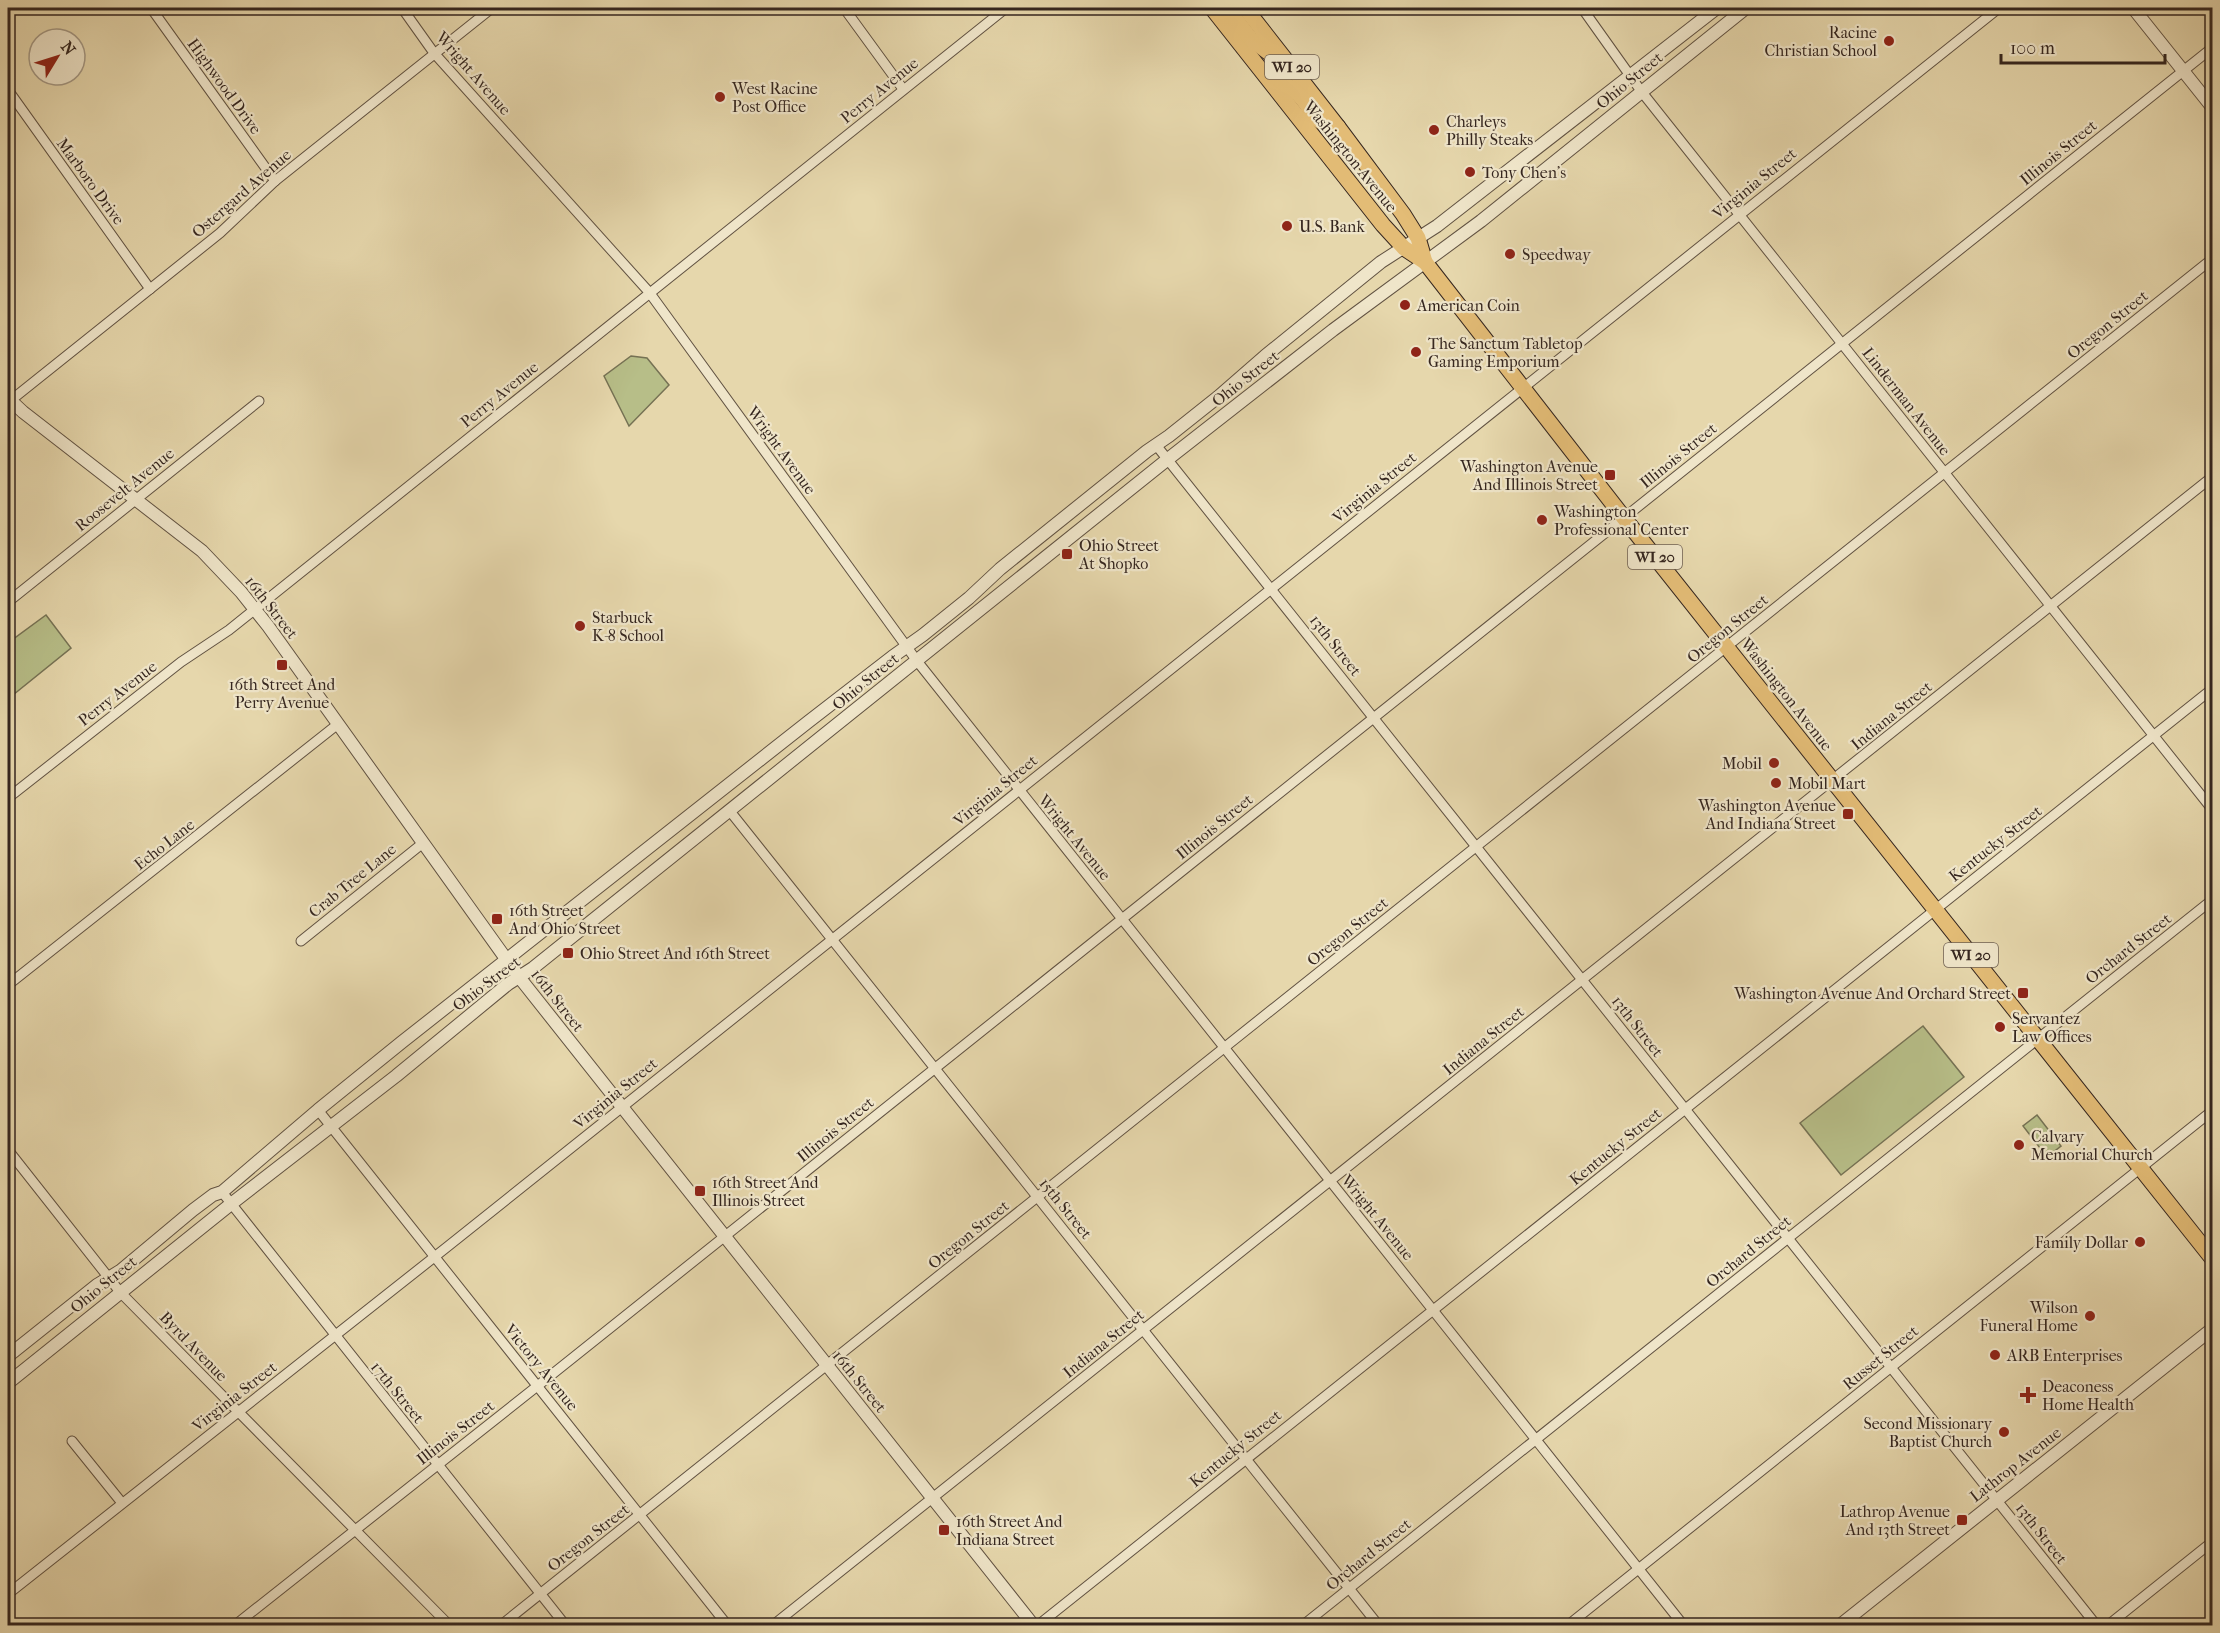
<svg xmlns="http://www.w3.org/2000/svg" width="2220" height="1633" viewBox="0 0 2220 1633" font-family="'IM FELL French Canon',serif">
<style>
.green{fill:#b7be88;stroke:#767254;stroke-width:1.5}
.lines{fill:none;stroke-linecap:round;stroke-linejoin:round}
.minor-casing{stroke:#615242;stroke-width:11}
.tertiary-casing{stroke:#615242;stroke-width:14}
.primary-casing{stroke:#35261f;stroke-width:17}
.minor{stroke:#efe5c9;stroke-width:9}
.tertiary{stroke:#efe5c9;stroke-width:12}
.primary{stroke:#e3bc76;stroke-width:15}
.poi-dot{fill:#8f2418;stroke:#efe5c9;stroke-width:2}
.labels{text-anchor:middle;stroke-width:4.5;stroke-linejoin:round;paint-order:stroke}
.shield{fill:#efe5c9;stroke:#6d5f52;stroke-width:1.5}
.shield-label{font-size:15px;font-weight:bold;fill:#35261f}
.poi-label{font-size:16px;fill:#35261f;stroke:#efe5c9;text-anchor:start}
.street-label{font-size:16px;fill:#35261f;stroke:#efe5c9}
</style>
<rect width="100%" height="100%" fill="#e6d7ac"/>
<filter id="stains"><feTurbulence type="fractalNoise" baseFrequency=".00333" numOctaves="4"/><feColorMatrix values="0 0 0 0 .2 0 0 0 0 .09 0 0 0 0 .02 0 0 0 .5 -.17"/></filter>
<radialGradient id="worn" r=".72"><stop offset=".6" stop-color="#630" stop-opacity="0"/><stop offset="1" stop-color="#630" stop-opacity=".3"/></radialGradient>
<g class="green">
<polygon points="631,356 647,358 669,385 629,426 604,376"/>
<polygon points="46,615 71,648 8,699 8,643"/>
<polygon points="1923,1026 1964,1077 1841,1175 1800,1123"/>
<polygon points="2037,1115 2061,1146 2047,1157 2023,1126"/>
</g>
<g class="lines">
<g class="minor-casing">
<g id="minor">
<polyline points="151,8 275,181"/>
<polyline points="402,8 434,53 649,292 917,661 1684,1626"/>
<polyline points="844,8 903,89"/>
<polyline points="1484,8 1486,8"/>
<polyline points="1582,8 1641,91 2212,809"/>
<polyline points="8,90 150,289"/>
<polyline points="10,401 220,233 275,181 492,8"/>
<polyline points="1156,445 2097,1626"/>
<polyline points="8,602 259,401"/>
<polyline points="8,798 181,662 229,630 1006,8"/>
<polyline points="729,810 1379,1626"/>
<polyline points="301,941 423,843"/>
<polyline points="8,985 338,724"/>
<polyline points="318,1110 728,1626"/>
<polyline points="8,1150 120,1292 450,1626"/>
<polyline points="222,1192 566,1626"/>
<polyline points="72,1441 122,1503"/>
<polyline points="8,1594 447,1247 1999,8"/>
<polyline points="8,1625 8,1626"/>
<polyline points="234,1626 550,1376 2212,48"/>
<polyline points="500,1626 2212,259"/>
<polyline points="772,1626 2212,477"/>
<polyline points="1037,1626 2212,689"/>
<polyline points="1302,1626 2212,900"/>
<polyline points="1567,1626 2212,1111"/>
<polyline points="2107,1626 2212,1542"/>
</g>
</g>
<g class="tertiary-casing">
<g id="tertiary">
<polyline points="2133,8 2212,107"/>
<polyline points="8,398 23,412 202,551 241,592 268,626 519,977 1034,1626"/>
<polyline points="8,1356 97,1285 120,1271 193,1210 213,1195 222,1192 318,1110 402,1042 808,722 892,657 923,635 969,598 1000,569 1147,451 1169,436 1218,397 1265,356 1381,262 1437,226 1717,8"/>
<polyline points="8,1383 231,1204 396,1076 508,984 533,968 1168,459 1333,330 1481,221 1746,8"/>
<polyline points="1839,1626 2212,1329"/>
</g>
</g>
<g class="primary-casing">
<g id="primary">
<polyline points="1212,8 1383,225 1404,248 1425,262 1624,518 2212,1258"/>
<polyline points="1227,8 1251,39 1287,67"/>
<polyline points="1245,8 1338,127 1403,214 1418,238 1425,262"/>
<path d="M1268 72C1277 79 1287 85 1296 92 1312 106 1314 127 1338 127"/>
</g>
</g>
<use href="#minor" class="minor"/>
<use href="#tertiary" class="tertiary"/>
<use href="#primary" class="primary"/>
</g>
<g class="poi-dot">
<circle cx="1889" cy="41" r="6"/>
<circle cx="720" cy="97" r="6"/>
<circle cx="1434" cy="130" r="6"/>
<circle cx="1470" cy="172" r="6"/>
<circle cx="1287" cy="226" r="6"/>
<circle cx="1510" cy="254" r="6"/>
<circle cx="1405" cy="305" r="6"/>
<circle cx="1416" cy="352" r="6"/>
<rect x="1604" y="469" width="12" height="12" rx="3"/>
<circle cx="1542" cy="520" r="6"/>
<rect x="1061" y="548" width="12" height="12" rx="3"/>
<circle cx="580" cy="626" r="6"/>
<rect x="276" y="659" width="12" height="12" rx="3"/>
<circle cx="1774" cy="763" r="6"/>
<circle cx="1776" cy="783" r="6"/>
<rect x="1842" y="808" width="12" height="12" rx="3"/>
<rect x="491" y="913" width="12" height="12" rx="3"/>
<rect x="562" y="947" width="12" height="12" rx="3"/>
<rect x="2017" y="987" width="12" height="12" rx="3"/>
<circle cx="2000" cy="1027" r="6"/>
<circle cx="2019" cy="1145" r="6"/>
<rect x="694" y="1185" width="12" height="12" rx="3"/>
<circle cx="2140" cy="1242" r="6"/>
<circle cx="2090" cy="1316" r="6"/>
<circle cx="1995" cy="1355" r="6"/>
<path d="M2025 1386h6v6h6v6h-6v6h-6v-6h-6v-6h6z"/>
<circle cx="2004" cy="1432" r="6"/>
<rect x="1956" y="1514" width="12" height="12" rx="3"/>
<rect x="938" y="1524" width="12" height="12" rx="3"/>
</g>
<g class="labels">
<g class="shield">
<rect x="1265" y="55" width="54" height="24" rx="4.5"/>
<rect x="1628" y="545" width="54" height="24" rx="4.5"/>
<rect x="1944" y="943" width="54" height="24" rx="4.5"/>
</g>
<g class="shield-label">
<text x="1292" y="72">WI 20</text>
<text x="1655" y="562">WI 20</text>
<text x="1971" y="960">WI 20</text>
</g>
<g class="poi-label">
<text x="1877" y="38" text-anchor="end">Racine<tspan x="1877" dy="18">Christian School</tspan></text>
<text x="732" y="94">West Racine<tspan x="732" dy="18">Post Office</tspan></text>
<text x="1446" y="127">Charleys<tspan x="1446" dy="18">Philly Steaks</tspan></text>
<text x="1482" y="178">Tony Chen's</text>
<text x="1299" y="232">U.S. Bank</text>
<text x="1522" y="260">Speedway</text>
<text x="1417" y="311">American Coin</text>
<text x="1428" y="349">The Sanctum Tabletop<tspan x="1428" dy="18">Gaming Emporium</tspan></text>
<text x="1598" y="472" text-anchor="end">Washington Avenue<tspan x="1598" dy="18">And Illinois Street</tspan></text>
<text x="1554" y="517">Washington<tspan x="1554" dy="18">Professional Center</tspan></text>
<text x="1079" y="551">Ohio Street<tspan x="1079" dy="18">At Shopko</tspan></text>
<text x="592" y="623">Starbuck<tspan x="592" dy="18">K-8 School</tspan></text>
<text x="282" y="690" text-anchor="middle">16th Street And<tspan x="282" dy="18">Perry Avenue</tspan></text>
<text x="1762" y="769" text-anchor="end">Mobil</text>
<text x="1788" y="789">Mobil Mart</text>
<text x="1836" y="811" text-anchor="end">Washington Avenue<tspan x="1836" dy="18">And Indiana Street</tspan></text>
<text x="509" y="916">16th Street<tspan x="509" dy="18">And Ohio Street</tspan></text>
<text x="580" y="959">Ohio Street And 16th Street</text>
<text x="2011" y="999" text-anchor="end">Washington Avenue And Orchard Street</text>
<text x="2012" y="1024">Servantez<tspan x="2012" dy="18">Law Offices</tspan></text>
<text x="2031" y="1142">Calvary<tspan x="2031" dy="18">Memorial Church</tspan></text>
<text x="712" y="1188">16th Street And<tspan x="712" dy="18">Illinois Street</tspan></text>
<text x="2128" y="1248" text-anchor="end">Family Dollar</text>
<text x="2078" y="1313" text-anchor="end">Wilson<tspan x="2078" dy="18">Funeral Home</tspan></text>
<text x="2007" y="1361">ARB Enterprises</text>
<text x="2042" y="1392">Deaconess<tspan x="2042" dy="18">Home Health</tspan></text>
<text x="1992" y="1429" text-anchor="end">Second Missionary<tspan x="1992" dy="18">Baptist Church</tspan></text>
<text x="1950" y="1517" text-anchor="end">Lathrop Avenue<tspan x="1950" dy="18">And 13th Street</tspan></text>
<text x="956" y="1527">16th Street And<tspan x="956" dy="18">Indiana Street</tspan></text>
</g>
<g class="street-label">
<text transform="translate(474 73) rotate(49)" y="6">Wright Avenue</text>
<text transform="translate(1629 80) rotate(-39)" y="6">Ohio Street</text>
<text transform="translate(225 86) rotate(54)" y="6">Highwood Drive</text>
<text transform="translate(879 90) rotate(-39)" y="6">Perry Avenue</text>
<text transform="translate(2058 152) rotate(-39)" y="6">Illinois Street</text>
<text transform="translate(1351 156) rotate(51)" y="6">Washington Avenue</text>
<text transform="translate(91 181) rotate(54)" y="6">Marboro Drive</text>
<text transform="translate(1754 183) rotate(-39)" y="6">Virginia Street</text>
<text transform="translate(241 193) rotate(-41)" y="6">Ostergard Avenue</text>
<text transform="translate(2107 324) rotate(-39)" y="6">Oregon Street</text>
<text transform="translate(1245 378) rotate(-38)" y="6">Ohio Street</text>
<text transform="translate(499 394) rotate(-39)" y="6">Perry Avenue</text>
<text transform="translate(1907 401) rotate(52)" y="6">Linderman Avenue</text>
<text transform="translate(782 450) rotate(54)" y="6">Wright Avenue</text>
<text transform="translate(1678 455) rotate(-39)" y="6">Illinois Street</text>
<text transform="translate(1374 487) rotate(-39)" y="6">Virginia Street</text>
<text transform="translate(124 489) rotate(-39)" y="6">Roosevelt Avenue</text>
<text transform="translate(272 607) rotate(52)" y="6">16th Street</text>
<text transform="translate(1727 628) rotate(-39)" y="6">Oregon Street</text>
<text transform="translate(1336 645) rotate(52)" y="6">13th Street</text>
<text transform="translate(865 681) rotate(-39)" y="6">Ohio Street</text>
<text transform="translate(117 693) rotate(-38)" y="6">Perry Avenue</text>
<text transform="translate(1787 694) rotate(52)" y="6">Washington Avenue</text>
<text transform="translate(1891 715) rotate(-39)" y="6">Indiana Street</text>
<text transform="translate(995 790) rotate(-39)" y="6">Virginia Street</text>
<text transform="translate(1214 826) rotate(-39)" y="6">Illinois Street</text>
<text transform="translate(1075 837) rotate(51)" y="6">Wright Avenue</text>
<text transform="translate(1995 843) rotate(-38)" y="6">Kentucky Street</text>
<text transform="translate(164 844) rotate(-38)" y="6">Echo Lane</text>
<text transform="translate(352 880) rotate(-39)" y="6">Crab Tree Lane</text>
<text transform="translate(1347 931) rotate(-39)" y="6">Oregon Street</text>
<text transform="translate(2128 948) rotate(-38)" y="6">Orchard Street</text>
<text transform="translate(486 983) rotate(-37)" y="6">Ohio Street</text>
<text transform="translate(558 1000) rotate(52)" y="6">16th Street</text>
<text transform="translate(1638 1026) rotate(52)" y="6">13th Street</text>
<text transform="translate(1483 1040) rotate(-39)" y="6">Indiana Street</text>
<text transform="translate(615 1093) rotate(-39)" y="6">Virginia Street</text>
<text transform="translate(835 1129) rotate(-39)" y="6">Illinois Street</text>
<text transform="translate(1615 1146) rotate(-39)" y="6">Kentucky Street</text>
<text transform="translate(1066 1208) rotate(51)" y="6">15th Street</text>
<text transform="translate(1378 1217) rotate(51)" y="6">Wright Avenue</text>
<text transform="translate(968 1234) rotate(-39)" y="6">Oregon Street</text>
<text transform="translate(1748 1251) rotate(-39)" y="6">Orchard Street</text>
<text transform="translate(103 1284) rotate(-39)" y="6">Ohio Street</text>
<text transform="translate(1103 1343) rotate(-39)" y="6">Indiana Street</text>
<text transform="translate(194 1346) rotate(46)" y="6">Byrd Avenue</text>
<text transform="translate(1880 1357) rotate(-39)" y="6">Russet Street</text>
<text transform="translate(542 1367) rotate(51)" y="6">Victory Avenue</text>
<text transform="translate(860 1381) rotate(51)" y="6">16th Street</text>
<text transform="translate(398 1392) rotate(51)" y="6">17th Street</text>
<text transform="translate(234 1396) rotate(-38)" y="6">Virginia Street</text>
<text transform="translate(455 1432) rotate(-38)" y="6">Illinois Street</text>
<text transform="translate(1235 1448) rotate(-39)" y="6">Kentucky Street</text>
<text transform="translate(2015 1464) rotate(-38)" y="6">Lathrop Avenue</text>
<text transform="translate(2042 1533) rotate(52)" y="6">13th Street</text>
<text transform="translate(588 1537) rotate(-38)" y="6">Oregon Street</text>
<text transform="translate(1368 1554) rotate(-39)" y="6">Orchard Street</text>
</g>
</g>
<rect width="2220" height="1633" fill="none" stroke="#e6d7ac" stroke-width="30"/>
<rect x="9" y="9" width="2202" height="1615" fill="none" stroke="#35261f" stroke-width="3"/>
<rect x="15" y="15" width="2190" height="1603" fill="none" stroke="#35261f" stroke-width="1.5"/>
<g transform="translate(57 57) rotate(52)"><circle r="28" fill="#efe5c9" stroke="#a59985" stroke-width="1.5"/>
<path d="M0-4.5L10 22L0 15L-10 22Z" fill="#8f2418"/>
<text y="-9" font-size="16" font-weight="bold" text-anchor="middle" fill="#35261f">N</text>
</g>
<path d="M2001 54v9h164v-9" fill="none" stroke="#35261f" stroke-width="3"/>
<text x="2010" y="54" font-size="18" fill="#35261f" stroke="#efe5c9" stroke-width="4.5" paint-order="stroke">100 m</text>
<rect width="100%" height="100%" filter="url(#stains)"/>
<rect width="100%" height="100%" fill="url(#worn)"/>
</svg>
